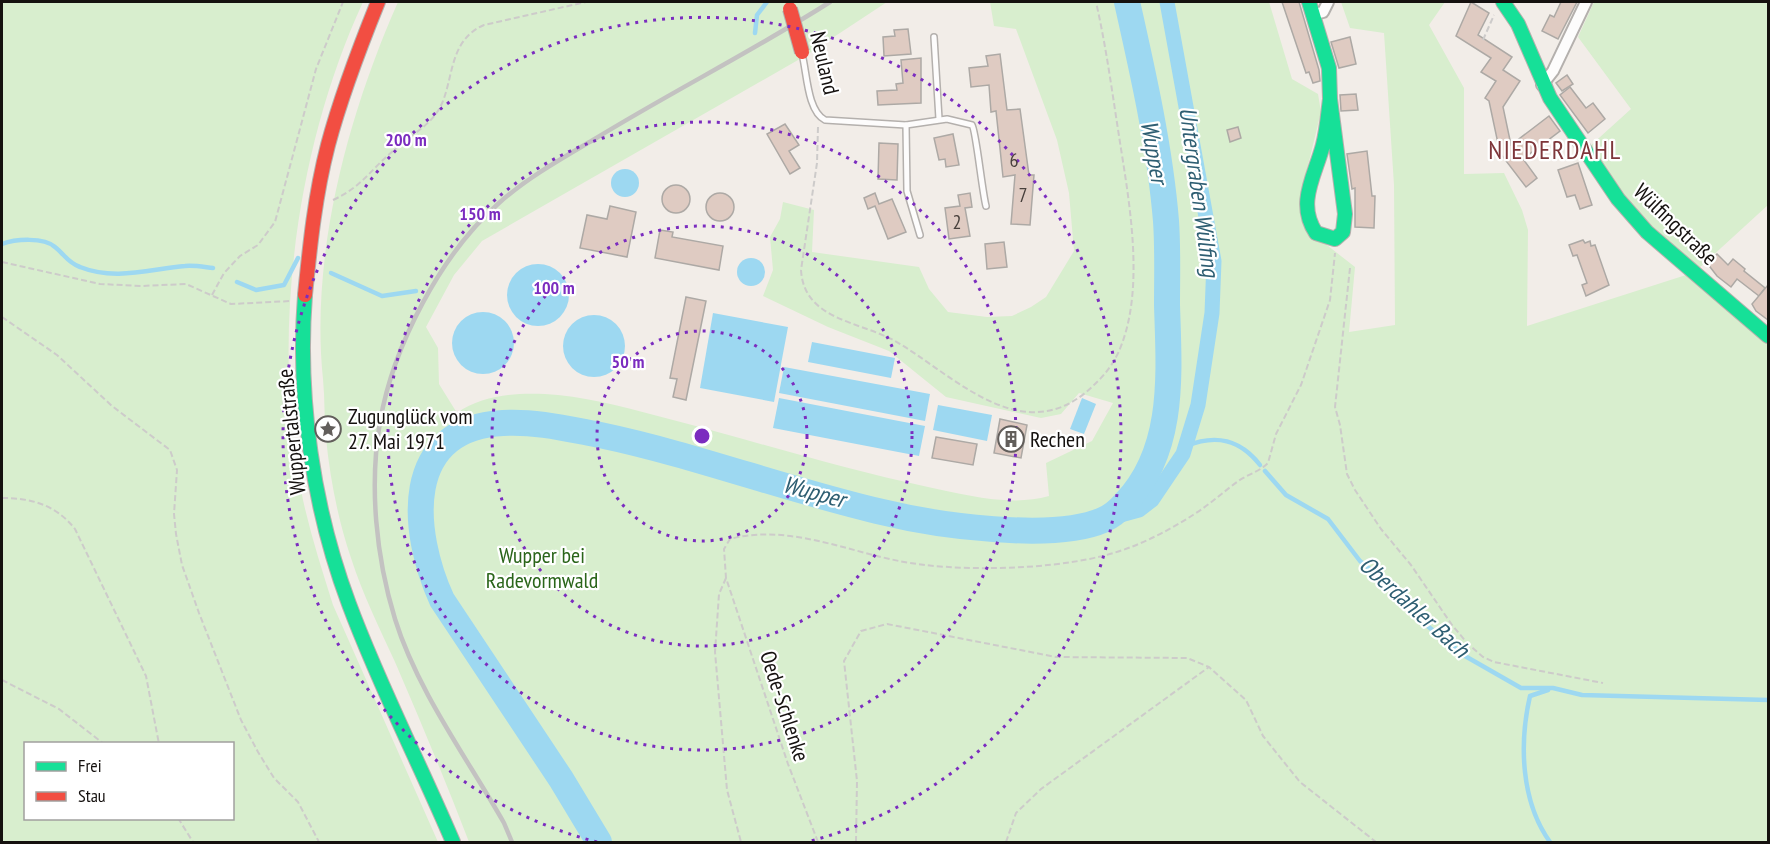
<svg xmlns="http://www.w3.org/2000/svg" width="1770" height="844" viewBox="0 0 1770 844" font-family="'PT Sans Narrow',sans-serif">
<style>
.green{fill:#d8eece;fill-rule:evenodd}
.water{fill:#9dd8f1}
.lines{fill:none;stroke-linecap:round;stroke-linejoin:round}
.stream{stroke:#9dd8f1;stroke-width:4.5}
.canal{stroke:#9dd8f1;stroke-width:15}
.river{stroke:#9dd8f1;stroke-width:26}
.building{fill:#dfcbc2;stroke:#ada9a5;stroke-width:1.5}
.lane-casing{stroke:#b4b0ad;stroke-width:8}
.street-casing{stroke:#b4b0ad;stroke-width:14}
.fast-casing{stroke:#b4b0ad;stroke-width:16}
.jam-casing{stroke:#b4b0ad;stroke-width:16}
.path{stroke:#cdcbca;stroke-width:2;stroke-dasharray:6 3;stroke-linecap:butt}
.lane{stroke:#fdfcfc;stroke-width:5}
.street{stroke:#fdfcfc;stroke-width:10}
.fast{stroke:#16e098;stroke-width:14}
.jam{stroke:#f24e42;stroke-width:14}
.rail{stroke:#c3c2c1;stroke-width:4.5}
.jam-bridge-casing{stroke:#b4b0ad;stroke-width:16;stroke-linecap:butt}
.jam-bridge{stroke:#f24e42;stroke-width:14}
.ring{fill:none;stroke:#7b2cbf;stroke-width:3;stroke-dasharray:3 6}
.labels{text-anchor:middle;stroke-width:4.5;stroke-linejoin:round;paint-order:stroke}
.number-label{font-size:20px;fill:#48403c}
.street-label{font-size:22px;fill:#15110f;stroke:#fff}
.poi-label{font-size:22px;fill:#15110f;stroke:#fff;text-anchor:start}
.park-label{font-size:22px;fill:#2a651a;stroke:#fff}
.water-label{font-size:24px;font-style:italic;fill:#2e5e72;stroke:#fff}
.quarter-label{font-size:26px;letter-spacing:1.5px;fill:#7e363a;stroke:#fff}
.centre{fill:#7b2cbf;stroke:#fff;stroke-width:3}
.ring-label{font-size:18px;text-anchor:middle;font-weight:bold;fill:#7b2cbf;stroke:#fff;stroke-width:4.5;stroke-linejoin:round;paint-order:stroke}
</style>
<rect width="100%" height="100%" fill="#f2ede8"/>
<g class="green">
<path d="M2 2H363C295 149 270 341 303 500 311 536 322 570 333 605L438 842H2ZM26 744H232V818H26Z"/>
<path d="M398 2H887L805 56 482 241 454 275 426 327 438 348 439 384 457 413C485 393 524 392 558 395 597 399 635 410 673 420 758 442 842 469 928 487 966 495 1011 507 1049 496L1046 463 1092 441 1113 403 1079 393 1061 414 1041 418 946 397 889 351 828 327 763 296 773 270 770 237 780 219 783 202 814 210 812 252 919 267 929 289 948 312 987 317 1012 316 1031 307 1046 297 1074 251 1069 193 1057 140 1016 29 994 26 990 2H1269L1292 79 1318 94 1321 112 1303 186 1323 242 1355 267 1349 332 1395 325 1394 185 1384 33 1350 28 1341 2H1445L1429 25 1464 88V174L1504 173 1522 210 1528 230 1527 326 1686 275 1768 342V842H469C446 782 421 722 395 662 379 627 363 595 351 558 338 520 330 478 326 438 324 419 325 399 323 379 310 255 348 115 398 2Z"/>
<polygon points="1594,2 1768,2 1768,205 1698,269 1629,206 1589,147 1631,109 1578,37"/>
</g>
<g class="water">
<circle cx="625" cy="183" r="14"/>
<circle cx="751" cy="272" r="14"/>
<circle cx="538" cy="295" r="31"/>
<circle cx="483" cy="343" r="31"/>
<polygon points="713,313 788,327 774,402 700,388"/>
<circle cx="594" cy="346" r="31"/>
<polygon points="812,342 895,358 891,378 808,362"/>
<polygon points="784,367 930,394 925,421 779,393"/>
<polygon points="779,398 925,426 919,456 773,428"/>
<polygon points="1082,398 1096,404 1084,434 1070,429"/>
<polygon points="938,405 992,415 987,441 933,430"/>
</g>
<g class="lines">
<g class="stream">
<polyline points="755,33 757,15 767,2"/>
<path d="M2 244C15 239 44 237 55 247 64 254 68 263 80 267 115 281 150 269 185 266 194 265 204 267 213 268"/>
<polyline points="331,273 382,296 416,291"/>
<polyline points="237,282 256,290 284,285 298,258"/>
<polyline points="448,429 454,436"/>
<path d="M1186 446C1216 434 1240 439 1260 465"/>
<polyline points="1265,471 1286,495 1328,519 1360,561 1386,582 1425,624 1465,656 1521,688 1553,688 1582,695 1768,700"/>
<path d="M1548 690 1530 696C1519 744 1521 802 1550 842"/>
</g>
<polyline class="canal" points="1106,519 1139,510 1152,500 1183,454 1198,405 1212,313 1214,261 1167,2"/>
<path class="river" d="M599 842 561 779 442 600C411 532 401 428 503 423 535 421 568 429 600 435 695 455 787 490 882 512 935 525 1053 542 1103 520 1110 517 1119 510 1125 503 1176 450 1169 372 1167 305 1167 277 1168 249 1166 221 1160 148 1143 73 1127 2"/>
</g>
<g class="building">
<polygon points="1282,2 1299,2 1319,70 1320,81 1313,83 1309,72 1306,73"/>
<polygon points="1471,2 1489,13 1478,35 1512,57 1503,70 1520,81 1503,107 1511,145 1549,116 1560,131 1523,159 1537,178 1526,187 1500,153 1489,101 1485,98 1496,81 1481,72 1491,58 1456,36"/>
<polygon points="1561,2 1577,2 1558,39 1542,31 1550,15 1554,17"/>
<polygon points="908,29 911,54 884,56 883,37 895,36 894,30"/>
<polygon points="1350,37 1356,64 1339,68 1331,42"/>
<polygon points="1000,54 1007,110 1020,109 1029,175 1034,175 1030,225 1011,224 1015,175 1003,177 996,111 991,112 989,85 971,87 969,68 988,66 986,56"/>
<polygon points="921,58 921,103 878,105 877,91 897,90 896,84 903,83 901,60"/>
<polygon points="1567,75 1573,84 1562,91 1556,83"/>
<polygon points="1570,87 1586,108 1593,103 1605,119 1588,133 1560,95"/>
<polygon points="1356,94 1358,110 1341,111 1340,95"/>
<polygon points="785,124 799,145 789,151 800,168 790,174 767,134"/>
<polygon points="1238,127 1241,138 1230,142 1227,130"/>
<polygon points="953,134 959,165 946,167 945,159 939,160 934,138"/>
<polygon points="879,143 898,144 897,180 878,179"/>
<polygon points="1367,151 1372,196 1375,196 1374,228 1355,227 1355,188 1352,189 1347,154"/>
<polygon points="1578,163 1592,205 1580,209 1575,195 1567,197 1558,170"/>
<circle cx="676" cy="199" r="14"/>
<polygon points="875,193 879,204 892,199 906,232 888,239 875,206 868,209 864,198"/>
<polygon points="970,193 972,207 965,208 970,236 949,239 945,208 960,206 958,195"/>
<circle cx="720" cy="207" r="14"/>
<polygon points="610,206 636,212 627,257 580,248 587,215 607,219"/>
<polygon points="660,230 673,232 672,237 723,246 719,270 655,258"/>
<polygon points="1583,240 1585,243 1590,241 1591,246 1595,245 1609,285 1586,296 1582,285 1587,283 1577,255 1573,256 1569,245"/>
<polygon points="1004,242 1007,267 987,269 985,244"/>
<polygon points="1717,254 1728,265 1733,259 1745,269 1744,271 1765,288 1759,296 1737,279 1731,287 1717,276 1707,263"/>
<polygon points="1768,285 1768,320 1756,311 1752,304"/>
<polygon points="686,297 706,301 686,400 673,397 677,379 670,378"/>
<polygon points="1000,419 1027,425 1021,458 994,453"/>
<polygon points="936,437 977,444 973,465 932,458"/>
</g>
<g class="lines">
<g class="lane-casing">
<g id="lane">
<polyline points="934,37 939,119"/>
<path d="M802 54C807 72 807 111 825 120L906 125 947 119 972 125C976 130 982 191 986 206"/>
<polyline points="906,125 907,191 920,235"/>
</g>
</g>
<g class="street-casing">
<g id="street">
<polyline points="1314,14 1323,12 1328,2"/>
<polyline points="1542,85 1553,71 1586,2"/>
</g>
</g>
<g class="fast-casing">
<g id="fast">
<path d="M1309 2 1329 68 1330 99 1345 214 1343 232 1335 239 1316 233C1296 203 1315 176 1323 145 1327 130 1328 114 1330 99"/>
<polyline points="1503,2 1518,24 1550,98 1618,199 1647,232 1768,336"/>
<path d="M305 295C297 398 313 508 349 604 379 685 419 762 453 842"/>
</g>
</g>
<g class="jam-casing">
<path id="jam" d="M305 295C310 245 315 195 328 145 341 96 359 49 378 2"/>
</g>
<g class="path">
<polyline points="1483,40 1494,15"/>
<path d="M818 127 817 163 801 270C804 320 859 321 895 341 951 373 1018 447 1085 393 1099 381 1111 369 1119 351 1146 289 1129 201 1119 136 1112 91 1106 46 1096 2"/>
<path d="M333 200C363 186 369 171 393 151 406 139 424 129 435 115 456 89 444 42 484 25L586 2"/>
<polyline points="2,262 100,284 141,286 186,284 231,304 291,301"/>
<polyline points="1350,268 1335,407 1340,425 1347,474 1355,490 1381,529 1411,565 1452,625 1468,644 1483,657 1494,662 1603,683"/>
<polyline points="212,295 224,273 240,256 258,245 275,222 316,69 343,2"/>
<polyline points="2,317 57,355 112,406 170,450 177,470 174,514 176,534 182,565 199,613 241,720 258,752 274,778 298,802 319,842"/>
<path d="M2 498C32 498 56 505 75 529L146 676 159 744"/>
<polyline points="726,578 719,594 715,652 727,790 741,842"/>
<polyline points="2,680 59,709 104,744"/>
<polyline points="178,818 193,842"/>
<path d="M818 842 788 764 726 578 724 549 730 539C786 524 844 550 899 561 954 572 1044 570 1098 557 1131 550 1165 533 1193 515 1209 505 1222 493 1237 482 1246 475 1259 472 1268 463L1276 434 1301 385 1330 300 1335 253"/>
<polyline points="856,842 857,781 844,661 861,631 887,624 1056,657 1187,658 1209,667 1246,700 1263,736 1300,782 1376,842"/>
<polyline points="1006,842 1016,813 1041,789 1209,667"/>
</g>
<use href="#lane" class="lane"/>
<use href="#street" class="street"/>
<use href="#fast" class="fast"/>
<use href="#jam" class="jam"/>
<path class="rail" d="M512 842 504 823C467 758 417 690 395 619 376 557 369 486 380 422 393 346 441 254 499 203 527 178 561 159 593 140 671 92 753 51 830 2"/>
<g class="jam-bridge-casing">
<polyline id="jam-bridge" points="790,9 802,52"/>
</g>
<use href="#jam-bridge" class="jam-bridge"/>
</g>
<g class="ring">
<circle cx="702" cy="436" r="105"/>
<circle cx="702" cy="436" r="210"/>
<circle cx="702" cy="436" r="314"/>
<path d="M597 842A419 419 0 1 1 807 842"/>
</g>
<defs>
<g id="sight-ring" transform="scale(1.35)"><circle r="9.5" fill="#fff" stroke="#625e5b" stroke-width="1.5"/><path d="M0-6L1.8-2.2L6-1.7L2.9 1.2L3.7 5.4L0 3.3L-3.7 5.4L-2.9 1.2L-6-1.7L-1.8-2.2Z" fill="#625e5b"/></g>
<g id="building-ring" transform="scale(1.35)"><circle r="9.5" fill="#fff" stroke="#625e5b" stroke-width="1.5"/><path d="M-4-6H4V6H1V3H-1V6H-4ZM-2.5-4.3h1.7v1.8h-1.7ZM.8-4.3h1.7v1.8H.8ZM-2.5-1h1.7V.8h-1.7ZM.8-1h1.7V.8H.8Z" fill="#625e5b"/></g>
</defs>
<g fill-rule="evenodd">
<use href="#sight-ring" x="328" y="429"/>
<use href="#building-ring" x="1011" y="439"/>
</g>
<g class="labels">
<g class="number-label">
<text x="1014" y="167">6</text>
<text x="1023" y="202">7</text>
<text x="957" y="229">2</text>
</g>
<g class="street-label">
<text transform="translate(825 63) rotate(77)" y="8">Neuland</text>
<text transform="translate(1676 224) rotate(44)" y="8">Wülfingstraße</text>
<text transform="translate(291 432) rotate(-96)" y="8">Wuppertalstraße</text>
<text transform="translate(785 706) rotate(72)" y="8">Oede-Schlenke</text>
</g>
<g class="poi-label">
<text x="348" y="424">Zugunglück vom<tspan x="348" dy="25">27. Mai 1971</tspan></text>
<text x="1030" y="447">Rechen</text>
</g>
<g class="park-label">
<text x="542" y="563">Wupper bei<tspan x="542" dy="25">Radevormwald</tspan></text>
</g>
<g class="water-label">
<text transform="translate(1154 152) rotate(80)" y="8">Wupper</text>
<text transform="translate(1199 192) rotate(82)" y="8">Untergraben Wülfing</text>
<text transform="translate(814 492) rotate(15)" y="8">Wupper</text>
<text transform="translate(1414 607) rotate(42)" y="8">Oberdahler Bach</text>
</g>
<g class="quarter-label">
<text x="1555" y="159">NIEDERDAHL</text>
</g>
</g>
<circle cx="702" cy="436" r="9" class="centre"/>
<g class="ring-label">
<text x="406" y="146">200 m</text>
<text x="480" y="220">150 m</text>
<text x="554" y="294">100 m</text>
<text x="628" y="368">50 m</text>
</g>
<rect width="1770" height="844" fill="none" stroke="#15110f" stroke-width="6"/>
<rect x="24" y="742" width="210" height="78" fill="#ffffff" stroke="#a1a09f" stroke-width="1.5"/>
<rect x="36" y="762" width="30" height="9" fill="#16e098" stroke="#a1a09f" stroke-width="1.5"/>
<text x="78" y="772" font-size="18" fill="#15110f">Frei</text>
<rect x="36" y="792" width="30" height="9" fill="#f24e42" stroke="#a1a09f" stroke-width="1.5"/>
<text x="78" y="802" font-size="18" fill="#15110f">Stau</text>
</svg>
